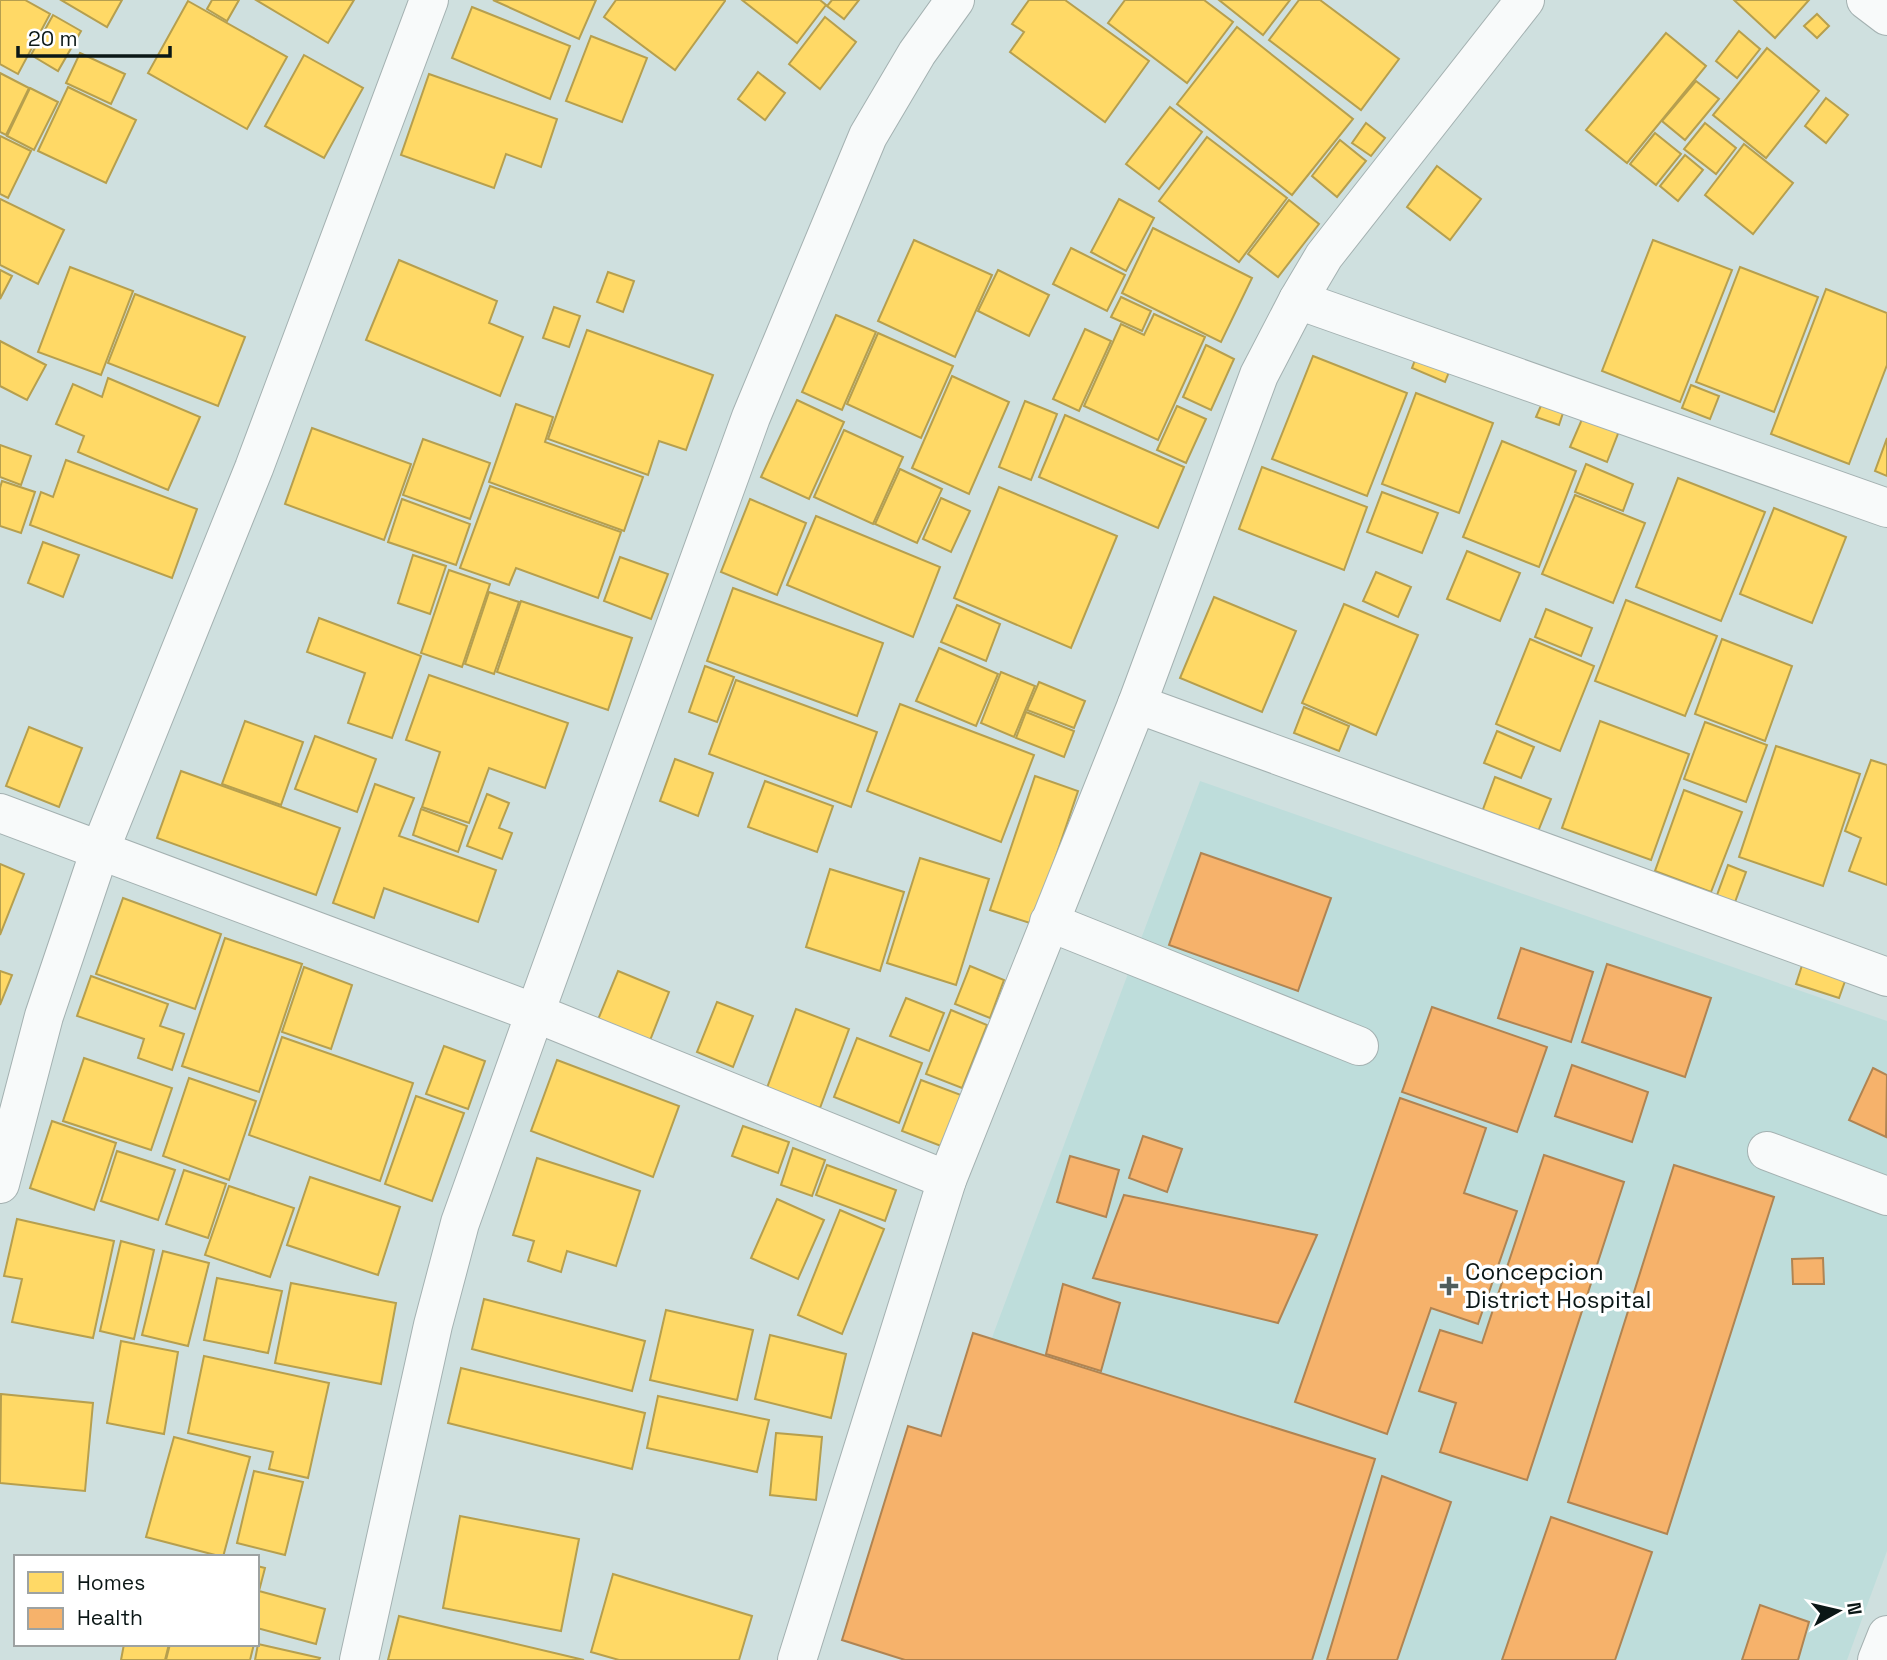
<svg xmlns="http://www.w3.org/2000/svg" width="1887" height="1660" viewBox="0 0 1887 1660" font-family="'Space Grotesk',sans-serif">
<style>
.built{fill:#bedddb}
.homes{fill:#ffd966;stroke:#b69f4e;stroke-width:2}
.health{fill:#f6b26b;stroke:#b08452;stroke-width:2}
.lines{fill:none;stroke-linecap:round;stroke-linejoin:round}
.minor-casing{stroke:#a4b1b1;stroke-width:40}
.minor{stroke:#f8fafa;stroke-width:38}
.poi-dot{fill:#505d5c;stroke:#fff;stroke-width:2.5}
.labels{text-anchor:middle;stroke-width:7;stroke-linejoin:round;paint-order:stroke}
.poi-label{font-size:24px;fill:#0b1716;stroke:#fff;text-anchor:start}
</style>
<rect width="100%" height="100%" fill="#cfe0df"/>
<polygon class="built" points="1200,781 1887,1021 1887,1551 1847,1660 931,1660 879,1640"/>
<g class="homes">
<polygon points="0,0 25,0 50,14 18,74 0,64"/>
<polygon points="61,0 122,0 107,27"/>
<polygon points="212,0 239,0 227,21 207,9"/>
<polygon points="256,0 354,0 328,43"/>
<polygon points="493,0 596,0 579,39"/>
<polygon points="616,0 725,0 725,1 675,70 604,17"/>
<polygon points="742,0 820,0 826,5 797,43"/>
<polygon points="832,0 859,0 844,19 827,6"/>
<polygon points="1029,0 1065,0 1149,61 1105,122 1010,52 1024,32 1012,24"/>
<polygon points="1125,0 1204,0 1233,22 1187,83 1108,23"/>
<polygon points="1219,0 1290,0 1263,35"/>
<polygon points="1299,0 1320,0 1399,59 1361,110 1269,40"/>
<polygon points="1734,0 1809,0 1775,38"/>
<polygon points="188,1 287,57 247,129 148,73"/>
<polygon points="472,7 570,46 550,99 452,58"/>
<polygon points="1817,14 1829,26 1817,38 1804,26"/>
<polygon points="53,15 81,31 58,71 31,55"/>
<polygon points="825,17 856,42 820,89 789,64"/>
<polygon points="1237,27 1353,119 1292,195 1177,104"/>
<polygon points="1739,31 1760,49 1737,78 1716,61"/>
<polygon points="1666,33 1706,66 1627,163 1586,130"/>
<polygon points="591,36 647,58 622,122 566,101"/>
<polygon points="1767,48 1819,91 1766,158 1713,115"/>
<polygon points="80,53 125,74 111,104 66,83"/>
<polygon points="304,55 363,88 324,158 265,126"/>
<polygon points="758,72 785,93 765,120 738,99"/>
<polygon points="0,73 29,88 6,135 0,132"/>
<polygon points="429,74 557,119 541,167 506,154 494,188 401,155"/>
<polygon points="1696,81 1719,99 1685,140 1662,121"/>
<polygon points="68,87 136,120 106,183 38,151"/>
<polygon points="30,88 58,102 34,150 7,136"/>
<polygon points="1826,98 1848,115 1826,143 1805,126"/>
<polygon points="1170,107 1202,132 1159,189 1126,164"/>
<polygon points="1366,123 1385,138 1371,156 1352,143"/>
<polygon points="1705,123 1736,148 1716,174 1684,149"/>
<polygon points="1655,133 1681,154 1656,185 1630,164"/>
<polygon points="0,136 31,151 8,198 0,194"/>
<polygon points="1207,137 1287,198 1239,262 1159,201"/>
<polygon points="1340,140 1366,161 1337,197 1312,176"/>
<polygon points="1744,144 1793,183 1753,234 1705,195"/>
<polygon points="1685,155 1703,170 1678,201 1660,186"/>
<polygon points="1437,166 1481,199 1450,240 1407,207"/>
<polygon points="0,199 64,230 38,284 0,265"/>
<polygon points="1119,199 1154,218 1126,271 1091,252"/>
<polygon points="1289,200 1319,224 1278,277 1248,254"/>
<polygon points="1153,228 1252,278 1221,342 1122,293"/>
<polygon points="914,240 992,275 955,357 878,321"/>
<polygon points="1653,240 1732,270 1680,402 1602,371"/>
<polygon points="1071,248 1125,275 1107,311 1053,284"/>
<polygon points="399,260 497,301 489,323 523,337 500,396 366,340"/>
<polygon points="70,267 133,291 101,375 38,352"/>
<polygon points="1740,267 1818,297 1774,412 1696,382"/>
<polygon points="0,270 12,276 0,299"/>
<polygon points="998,270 1049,295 1029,336 978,311"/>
<polygon points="608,272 634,281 623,312 597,302"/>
<polygon points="1826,289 1887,313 1887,365 1849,464 1771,434"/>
<polygon points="135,294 245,337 218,406 108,363"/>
<polygon points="1121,297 1151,311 1142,331 1111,317"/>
<polygon points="554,307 580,316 569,347 543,338"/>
<polygon points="1154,314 1205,337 1158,440 1084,406 1121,324 1144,335"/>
<polygon points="836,315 876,332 842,410 802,392"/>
<polygon points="1085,329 1111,341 1079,411 1053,399"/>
<polygon points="587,330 713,375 686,450 659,441 648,475 548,439"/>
<polygon points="878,333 953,366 921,438 847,404"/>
<polygon points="0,341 46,365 27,400 0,386"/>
<polygon points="1206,345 1234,359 1211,410 1183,397"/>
<polygon points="1420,347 1453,362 1445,382 1412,368"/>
<polygon points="1313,356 1407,393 1367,496 1272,459"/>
<polygon points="952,376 1009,402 969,494 912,468"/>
<polygon points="108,378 200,417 168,490 78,452 84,436 56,424 73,384 102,397"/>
<polygon points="1691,385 1719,396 1710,419 1682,408"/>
<polygon points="1416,393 1493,423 1459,513 1382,484"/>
<polygon points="797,400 844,422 809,499 761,477"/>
<polygon points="1025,401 1057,414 1031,480 999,467"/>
<polygon points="1543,401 1564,410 1559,425 1536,417"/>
<polygon points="516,404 553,417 545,442 643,477 624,531 489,482"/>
<polygon points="1177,406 1206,419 1186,463 1157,450"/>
<polygon points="1065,415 1184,467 1158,528 1039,477"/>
<polygon points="1583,417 1619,431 1607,462 1570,447"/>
<polygon points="312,428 411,464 384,540 285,504"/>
<polygon points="844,430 903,457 873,524 814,497"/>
<polygon points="1887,438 1887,476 1875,471"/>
<polygon points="423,439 490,463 470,519 403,495"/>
<polygon points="1502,441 1576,471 1539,567 1463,537"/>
<polygon points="0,445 31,456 21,485 0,477"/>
<polygon points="66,460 197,509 172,578 30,525 41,492 53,497"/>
<polygon points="1586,464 1633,484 1623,511 1575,492"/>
<polygon points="1262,467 1367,507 1344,570 1239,529"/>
<polygon points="900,469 942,489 917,543 875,524"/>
<polygon points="1678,478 1765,512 1721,621 1636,587"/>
<polygon points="2,481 35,492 21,533 0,526 0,488"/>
<polygon points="490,486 621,532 598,598 516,568 509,585 460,568"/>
<polygon points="999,487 1117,536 1071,648 954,598"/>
<polygon points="1382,492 1438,513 1422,553 1367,532"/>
<polygon points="1575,495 1645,523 1613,603 1542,574"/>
<polygon points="941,498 970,511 951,552 923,539"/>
<polygon points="402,499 470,524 456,565 388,542"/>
<polygon points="750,499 806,523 777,595 721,572"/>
<polygon points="1774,508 1846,537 1812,623 1740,594"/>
<polygon points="816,516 940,567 913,637 787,585"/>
<polygon points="43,542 79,555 63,597 28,583"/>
<polygon points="1467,551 1520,573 1500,621 1447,599"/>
<polygon points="413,555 446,566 430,614 398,603"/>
<polygon points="620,557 668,574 651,619 604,601"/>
<polygon points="449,570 490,584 462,667 421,653"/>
<polygon points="1376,572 1411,587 1398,617 1363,601"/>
<polygon points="733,588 883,643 857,716 707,661"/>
<polygon points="489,592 519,602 494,674 465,664"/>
<polygon points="1214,597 1296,631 1262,712 1180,678"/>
<polygon points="1626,600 1717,636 1685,716 1595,681"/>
<polygon points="521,601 632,638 608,710 497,672"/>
<polygon points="1344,604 1418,635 1376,735 1302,703"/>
<polygon points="957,605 1000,624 986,661 941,642"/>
<polygon points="1546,609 1592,628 1581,656 1535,637"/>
<polygon points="319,618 421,656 392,738 348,723 365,673 307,652"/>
<polygon points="1530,639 1594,666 1560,751 1496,724"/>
<polygon points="1722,639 1792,666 1765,741 1695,714"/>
<polygon points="939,648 998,674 976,726 916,701"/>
<polygon points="705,666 734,677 717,722 689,712"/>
<polygon points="1001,672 1035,686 1014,737 981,723"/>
<polygon points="429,675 568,723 545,788 489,768 469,823 422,807 440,752 406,740"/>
<polygon points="736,680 877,732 851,807 709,754"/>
<polygon points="1039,682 1085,701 1074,728 1027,710"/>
<polygon points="900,704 1034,755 1001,842 867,791"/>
<polygon points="1304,707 1349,726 1339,751 1294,733"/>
<polygon points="1026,712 1074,731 1064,757 1016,738"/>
<polygon points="245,721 303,742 281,805 222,784"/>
<polygon points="1600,721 1689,754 1651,860 1562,828"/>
<polygon points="1705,722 1767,745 1746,802 1684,779"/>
<polygon points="29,727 82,748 59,807 6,786"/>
<polygon points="1497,731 1534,747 1521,778 1484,763"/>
<polygon points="315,736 376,759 357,812 295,789"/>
<polygon points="1776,746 1860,774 1823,886 1739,857"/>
<polygon points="675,759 713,773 698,816 660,801"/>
<polygon points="1871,760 1887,765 1887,885 1849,871 1861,838 1845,831"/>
<polygon points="181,771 340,828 316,895 157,838"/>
<polygon points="1035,776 1078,791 1033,924 990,910"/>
<polygon points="1495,777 1551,799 1537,834 1482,812"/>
<polygon points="765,781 833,806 817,852 748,827"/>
<polygon points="375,784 414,798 399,836 496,870 478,922 384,888 374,918 333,903"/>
<polygon points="1684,790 1742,812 1711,892 1655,871"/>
<polygon points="487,794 509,803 499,828 512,833 502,859 467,846"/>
<polygon points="421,809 467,826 458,852 413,835"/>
<polygon points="920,858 989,879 956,985 887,963"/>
<polygon points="0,864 24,874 0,935"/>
<polygon points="1728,865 1746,872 1731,913 1713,906"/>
<polygon points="830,869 904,892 880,971 806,947"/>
<polygon points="123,898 221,934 195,1009 96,974"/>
<polygon points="225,938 302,964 259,1092 182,1066"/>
<polygon points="1805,956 1849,970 1839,998 1796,984"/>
<polygon points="970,966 1004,980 990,1018 955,1004"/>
<polygon points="304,967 352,985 331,1049 282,1032"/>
<polygon points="0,971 12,975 0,1005"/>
<polygon points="618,971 669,992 649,1043 597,1022"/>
<polygon points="91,976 168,1004 160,1026 184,1034 172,1070 138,1058 144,1039 77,1016"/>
<polygon points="906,998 944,1013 929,1051 890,1036"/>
<polygon points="717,1002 753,1016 733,1067 697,1052"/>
<polygon points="796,1009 849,1029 820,1108 767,1088"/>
<polygon points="951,1010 987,1025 962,1088 926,1074"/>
<polygon points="282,1037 413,1083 380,1181 249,1135"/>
<polygon points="857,1038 922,1063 899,1123 834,1097"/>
<polygon points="444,1046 485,1061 468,1109 426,1094"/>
<polygon points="84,1058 172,1088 151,1150 63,1121"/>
<polygon points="557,1060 679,1106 653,1177 531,1131"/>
<polygon points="189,1078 256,1101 229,1180 163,1156"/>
<polygon points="921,1080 961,1095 941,1146 902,1131"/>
<polygon points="416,1096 464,1113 432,1201 385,1184"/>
<polygon points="52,1121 116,1143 94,1210 30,1188"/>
<polygon points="743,1126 789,1142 778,1173 732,1156"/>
<polygon points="793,1148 825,1160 812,1196 781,1185"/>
<polygon points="117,1151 175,1170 158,1220 101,1201"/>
<polygon points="537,1158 640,1191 616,1266 567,1251 561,1272 528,1261 534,1241 513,1235"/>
<polygon points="827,1165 896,1190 885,1221 816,1195"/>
<polygon points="184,1170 226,1184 208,1238 166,1224"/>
<polygon points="310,1177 400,1207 378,1275 287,1245"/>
<polygon points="229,1186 294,1208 270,1277 205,1255"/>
<polygon points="777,1199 824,1220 798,1279 751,1258"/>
<polygon points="840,1210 884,1229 842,1334 798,1315"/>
<polygon points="17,1219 114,1241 93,1338 12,1322 22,1279 4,1276"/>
<polygon points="121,1241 154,1250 134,1339 100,1331"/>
<polygon points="163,1251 209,1263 188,1346 142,1335"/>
<polygon points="217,1278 282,1291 268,1353 204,1340"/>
<polygon points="291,1283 396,1303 381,1384 275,1363"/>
<polygon points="484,1299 645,1341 632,1391 472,1349"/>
<polygon points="666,1310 753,1330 737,1400 650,1380"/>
<polygon points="770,1335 846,1354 831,1418 755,1399"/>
<polygon points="121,1341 178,1352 164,1434 107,1423"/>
<polygon points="204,1356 329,1383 308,1478 269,1469 273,1452 188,1433"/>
<polygon points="461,1368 645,1413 632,1469 448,1423"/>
<polygon points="1,1394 93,1403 85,1491 0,1483"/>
<polygon points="658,1396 769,1420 757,1472 647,1448"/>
<polygon points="776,1433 822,1437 816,1500 770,1495"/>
<polygon points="174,1437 250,1457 223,1557 146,1537"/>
<polygon points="254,1471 303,1482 285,1555 237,1543"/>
<polygon points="460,1516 579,1539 561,1631 443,1608"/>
<polygon points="257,1566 265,1568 259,1591 325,1609 316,1644 257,1628"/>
<polygon points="613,1574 752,1616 739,1660 619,1660 591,1652"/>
<polygon points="399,1616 584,1660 388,1660"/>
<polygon points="124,1644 169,1644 165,1660 121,1660"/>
<polygon points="170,1644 254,1644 250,1660 166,1660"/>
<polygon points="258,1644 320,1658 319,1660 255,1660"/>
</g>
<g class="health">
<polygon points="1201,853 1331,898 1298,991 1169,945"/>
<polygon points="1521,948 1593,972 1571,1042 1498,1018"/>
<polygon points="1607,964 1711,998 1685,1077 1582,1042"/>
<polygon points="1432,1007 1547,1047 1517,1132 1402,1092"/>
<polygon points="1572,1065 1648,1092 1632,1142 1555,1116"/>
<polygon points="1873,1068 1887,1075 1886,1137 1849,1120"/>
<polygon points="1400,1098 1486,1128 1464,1193 1517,1211 1478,1324 1431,1308 1387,1434 1295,1402"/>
<polygon points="1143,1136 1182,1149 1167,1192 1129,1178"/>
<polygon points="1544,1155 1624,1182 1527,1480 1440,1452 1456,1403 1419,1391 1440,1330 1482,1343"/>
<polygon points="1070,1156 1119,1170 1106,1217 1057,1202"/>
<polygon points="1674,1165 1774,1197 1667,1534 1568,1502"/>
<polygon points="1124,1195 1317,1235 1278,1323 1093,1278"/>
<polygon points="1823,1258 1824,1284 1793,1284 1792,1259"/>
<polygon points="1063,1284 1120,1303 1101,1371 1046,1354"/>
<polygon points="973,1333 1375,1459 1312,1660 905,1660 842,1640 908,1426 941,1436"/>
<polygon points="1382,1476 1451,1502 1397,1660 1327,1660"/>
<polygon points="1551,1517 1652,1552 1615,1660 1502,1660"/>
<polygon points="1760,1605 1809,1622 1798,1660 1742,1660"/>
</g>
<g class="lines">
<g class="minor-casing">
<g id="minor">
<polyline points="1866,0 1887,16"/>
<polyline points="1298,300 1887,508"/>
<polyline points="1137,704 1887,977"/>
<polyline points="0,813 535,1013 947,1180"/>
<polyline points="1049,922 1359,1046"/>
<polyline points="1767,1151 1887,1196"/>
<polyline points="0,1184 44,1016 100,850 254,468 429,0"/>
<polyline points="359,1660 433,1325 460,1223 535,1013 751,417 868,136 917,53 955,0"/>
<polyline points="797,1660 947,1180 1137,704 1259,375 1298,300 1324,256 1525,0"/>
<polyline points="1877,1660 1887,1635"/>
</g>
</g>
<use href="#minor" class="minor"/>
</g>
<path class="poi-dot" d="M1445.5 1275.5h7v7h7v7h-7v7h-7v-7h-7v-7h7z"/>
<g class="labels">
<g class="poi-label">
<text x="1465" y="1280">Concepcion<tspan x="1465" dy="28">District Hospital</tspan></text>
</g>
</g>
<rect x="14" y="1555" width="245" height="91" fill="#ffffff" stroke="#9da2a2" stroke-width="2"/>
<rect x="28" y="1572" width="35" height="21" fill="#ffd966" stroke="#9da2a2" stroke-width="2"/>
<text x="77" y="1590" font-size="21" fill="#0b1716">Homes</text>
<rect x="28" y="1608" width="35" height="21" fill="#f6b26b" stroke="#9da2a2" stroke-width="2"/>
<text x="77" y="1625" font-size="21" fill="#0b1716">Health</text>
<g transform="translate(1838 1611) rotate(82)" stroke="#ffffff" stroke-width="5" paint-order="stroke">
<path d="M0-5L12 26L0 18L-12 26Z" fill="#0b1716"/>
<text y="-10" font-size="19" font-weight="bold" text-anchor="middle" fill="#0b1716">N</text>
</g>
<path d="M18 46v10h152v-10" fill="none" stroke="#0b1716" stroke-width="3.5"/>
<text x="28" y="46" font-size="21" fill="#0b1716" stroke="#ffffff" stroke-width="5" paint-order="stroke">20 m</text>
</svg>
